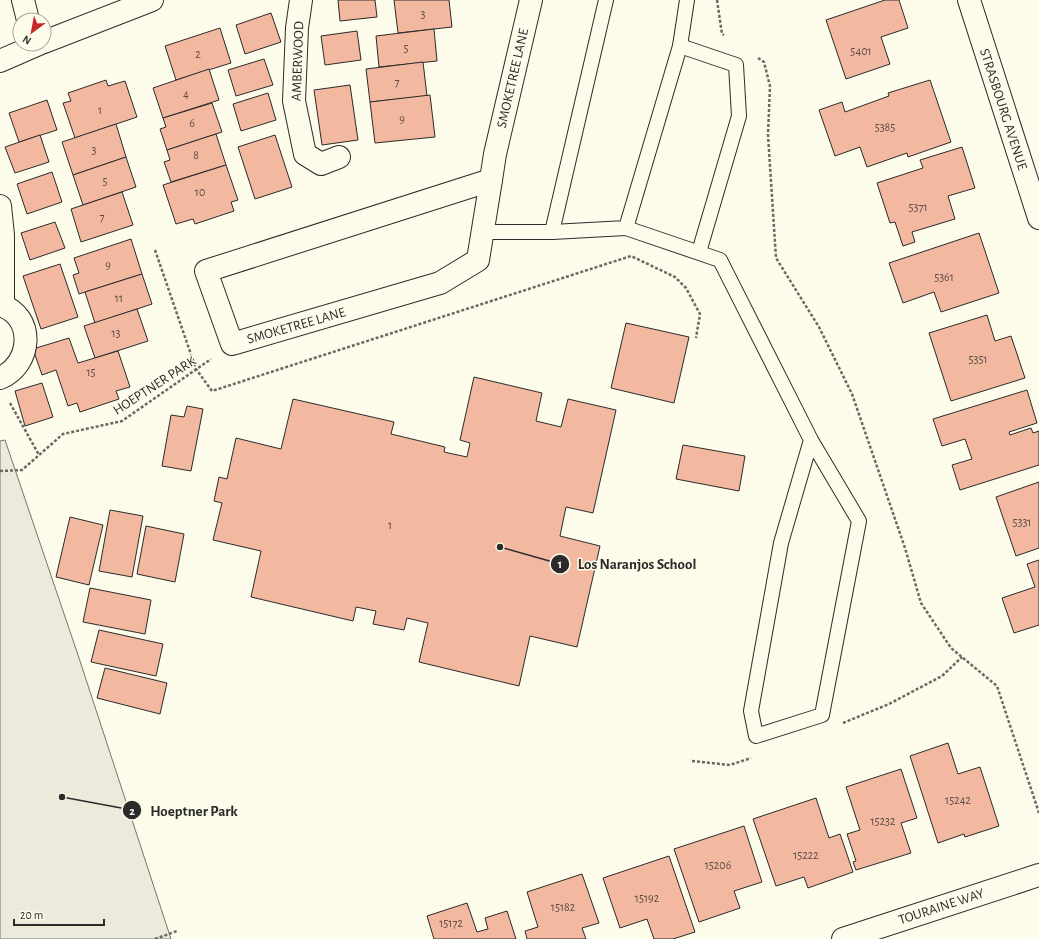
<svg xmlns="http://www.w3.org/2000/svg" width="1039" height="939" viewBox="0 0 1039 939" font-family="'Alegreya Sans',sans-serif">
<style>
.green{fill:#ecebdb;stroke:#74746e}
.building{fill:#f2b8a0;stroke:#2b2b2b}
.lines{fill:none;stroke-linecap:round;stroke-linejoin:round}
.service-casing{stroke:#2b2b2b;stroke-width:16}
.minor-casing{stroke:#2b2b2b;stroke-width:24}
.tertiary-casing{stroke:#2b2b2b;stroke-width:24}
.path{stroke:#6a6964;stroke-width:2.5;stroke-dasharray:3 2;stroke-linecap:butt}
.service{stroke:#fdfbea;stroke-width:14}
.minor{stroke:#fdfbea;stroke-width:22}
.tertiary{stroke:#fdfbea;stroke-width:22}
.labels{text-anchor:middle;stroke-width:3;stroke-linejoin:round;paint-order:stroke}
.number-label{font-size:12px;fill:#5d4e48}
.street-label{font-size:14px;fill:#2b2b2b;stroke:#fdfbea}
.leader{fill:none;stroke:#2b2b2b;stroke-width:1.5}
.callout-dot{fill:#2b2b2b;stroke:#fdfbea;stroke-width:1.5}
.mark-label{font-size:12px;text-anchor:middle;font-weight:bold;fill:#fff}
.callout-label{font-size:15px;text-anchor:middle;font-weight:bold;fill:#2b2b2b;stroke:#fdfbea;stroke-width:3;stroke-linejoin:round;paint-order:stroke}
</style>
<rect width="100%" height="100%" fill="#fdfbea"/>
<polygon class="green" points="5,440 78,655 171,939 0,939 0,441"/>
<g class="building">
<polygon points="338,0 375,0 377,17 340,21"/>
<polygon points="394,0 449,0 452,27 398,33"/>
<polygon points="885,0 899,0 908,28 881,37 890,64 846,79 826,20"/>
<polygon points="271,13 281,42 245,54 236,25"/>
<polygon points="220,28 231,63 176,80 165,46"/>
<polygon points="434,29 437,61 379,67 376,36"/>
<polygon points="357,31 361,60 325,65 321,36"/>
<polygon points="264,59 273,85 236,96 228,70"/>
<polygon points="423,62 427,96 370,102 366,69"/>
<polygon points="209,69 219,100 163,118 153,88"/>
<polygon points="106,80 108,86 125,81 137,117 75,138 63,103 71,101 68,93"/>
<polygon points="930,80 951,142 908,157 907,153 867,167 860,147 835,156 819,110 842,102 845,112 889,96 888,93"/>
<polygon points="350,85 358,140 322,145 314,90"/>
<polygon points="268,93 276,120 241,131 233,104"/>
<polygon points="430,95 435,137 375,143 370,102"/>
<polygon points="47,100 57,130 19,142 9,113"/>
<polygon points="212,103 222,132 167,150 160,129 166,127 163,118"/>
<polygon points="116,124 126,157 73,175 62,142"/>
<polygon points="216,134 226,165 171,182 164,162 170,160 167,150"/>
<polygon points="40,135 49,162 15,173 5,147"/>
<polygon points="275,135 292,187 255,199 238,147"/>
<polygon points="962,147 975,188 948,196 955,219 912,232 915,242 903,246 895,222 890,223 877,183 923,168 920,160"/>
<polygon points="126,157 136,187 83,205 73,175"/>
<polygon points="226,165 238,200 231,202 234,211 195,224 193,219 176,224 163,185"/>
<polygon points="52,172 62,202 27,214 17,184"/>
<polygon points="122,192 133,225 81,242 71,209"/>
<polygon points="55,222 65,248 30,260 21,233"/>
<polygon points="979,233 999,293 941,312 934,292 903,303 889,263"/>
<polygon points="131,239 142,274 79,294 73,275 79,273 74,258"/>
<polygon points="60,264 78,317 41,329 23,276"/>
<polygon points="142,274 152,304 95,323 85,292"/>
<polygon points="137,309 148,341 95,358 84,326"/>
<polygon points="987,315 995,341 1011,336 1025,378 951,401 929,333"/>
<polygon points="626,323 689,337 674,403 611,388"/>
<polygon points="69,338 78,363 118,351 130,387 116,391 119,399 80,412 77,403 68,406 56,370 42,375 33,349"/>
<polygon points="474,377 542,393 536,421 561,427 568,399 616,410 593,513 566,507 560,536 600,546 577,647 530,636 519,686 419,662 428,623 407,618 404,630 373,624 376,611 356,607 353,621 251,597 261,551 213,540 222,503 214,501 219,477 227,479 236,438 281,449 293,399 394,422 391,434 445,447 444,452 467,457 470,443 460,440"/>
<polygon points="42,383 53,417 25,426 15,391"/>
<polygon points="1027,390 1037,423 1009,432 1010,435 1031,428 1033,433 1039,431 1039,465 960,490 952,465 972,459 965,439 942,446 933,419"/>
<polygon points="187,406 203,409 191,471 162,466 171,415 184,417"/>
<polygon points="683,445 745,456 739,491 676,479"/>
<polygon points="1039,482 1039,548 1016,556 996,497"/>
<polygon points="110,510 143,516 132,577 99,571"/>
<polygon points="70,517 103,525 89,585 56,577"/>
<polygon points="146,526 184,534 175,582 137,574"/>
<polygon points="1039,560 1039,625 1014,633 1002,598 1035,587 1027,564"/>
<polygon points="90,588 151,600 145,634 83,622"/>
<polygon points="99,630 163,644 156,676 91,662"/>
<polygon points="105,668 167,683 160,714 97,698"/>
<polygon points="948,743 958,774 980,767 999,826 965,837 964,834 938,843 910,756"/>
<polygon points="901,769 917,818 901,823 911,853 856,870 853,862 856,861 847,834 860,830 846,787"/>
<polygon points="816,798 829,838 840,834 853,872 808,888 804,877 776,886 753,819"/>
<polygon points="744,826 762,882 734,891 740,908 699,922 674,849"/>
<polygon points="669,856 695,932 673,939 654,939 647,919 620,928 603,878"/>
<polygon points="582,874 599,923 582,928 586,939 527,939 525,931 538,927 527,892"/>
<polygon points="467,903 477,932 488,929 485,918 507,911 516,939 434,939 427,916"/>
</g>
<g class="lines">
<g class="service-casing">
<g id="service">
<polyline points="680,46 736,65 739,116 699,252"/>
<polyline points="626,228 720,260 811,440 859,521 822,715 756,736 751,711 781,543 811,440"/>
<polyline points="483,232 552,232 626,228 680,46 687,0"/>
<polyline points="552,232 606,0"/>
</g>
</g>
<g class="minor-casing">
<g id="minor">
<polyline points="23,0 28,20"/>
<polyline points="301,0 297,28 294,101 305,154 321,164 339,157"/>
<polyline points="44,42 152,0"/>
<polyline points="0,61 39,44"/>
<polygon points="491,180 478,260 440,283 232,344 206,271"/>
<polyline points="0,206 3,235 3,306"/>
<path d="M0 305C36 316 32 365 0 378"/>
</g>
</g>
<g class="tertiary-casing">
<g id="tertiary">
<polyline points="969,0 1039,218"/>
<polyline points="491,180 495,154 531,0"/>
<polyline points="843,939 1039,875"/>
</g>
</g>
<g class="path">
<polyline points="717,0 722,34 724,35"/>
<polyline points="758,58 764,62 770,86 768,135 776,258 819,327 852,394 905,548 921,603 951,648 997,686 1039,813"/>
<polyline points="155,250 196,369 212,391 631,256 675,277 686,288 700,314 696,338"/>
<polyline points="10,403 39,455"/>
<polyline points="0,471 22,470 63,434 122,421 211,359"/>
<polyline points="843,723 889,704 942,676 962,657"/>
<polyline points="692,761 730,765 751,758"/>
<polyline points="155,939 177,931"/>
</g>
<use href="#service" class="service"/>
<use href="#minor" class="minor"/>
<use href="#tertiary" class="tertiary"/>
</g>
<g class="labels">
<g class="number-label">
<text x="423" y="18">3</text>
<text x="406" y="52">5</text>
<text x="861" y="55">5401</text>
<text x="198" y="58">2</text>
<text x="397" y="86">7</text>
<text x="186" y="98">4</text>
<text x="100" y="114">1</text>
<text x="402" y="123">9</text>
<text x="192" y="127">6</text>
<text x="885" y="131">5385</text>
<text x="94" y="154">3</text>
<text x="196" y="159">8</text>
<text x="105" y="185">5</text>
<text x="200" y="196">10</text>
<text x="918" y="211">5371</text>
<text x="102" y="221">7</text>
<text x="108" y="269">9</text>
<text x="944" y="281">5361</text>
<text x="119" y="302">11</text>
<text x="116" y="337">13</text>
<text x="978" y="363">5351</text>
<text x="91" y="376">15</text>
<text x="1022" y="526">5331</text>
<text x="390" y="529">1</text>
<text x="958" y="804">15242</text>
<text x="883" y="825">15232</text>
<text x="806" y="859">15222</text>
<text x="718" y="869">15206</text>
<text x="647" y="902">15192</text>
<text x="563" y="911">15182</text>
<text x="451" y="927">15172</text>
</g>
<g class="street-label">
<text transform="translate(297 61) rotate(-88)" y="5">AMBERWOOD</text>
<text transform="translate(512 78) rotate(-77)" y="5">SMOKETREE LANE</text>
<text transform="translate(1004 109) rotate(72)" y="5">STRASBOURG AVENUE</text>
<text transform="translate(296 325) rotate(-16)" y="5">SMOKETREE LANE</text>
<text transform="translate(154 385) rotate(-33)" y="5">HOEPTNER PARK</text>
<text transform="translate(941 906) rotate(-18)" y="5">TOURAINE WAY</text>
</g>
</g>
<path class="leader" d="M500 547L560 564M62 797L132 810"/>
<g class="callout-dot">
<circle cx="500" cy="547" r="4"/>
<circle cx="62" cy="797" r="4"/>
<circle cx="560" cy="564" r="10"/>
<circle cx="132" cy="810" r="10"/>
</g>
<g class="mark-label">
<text x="560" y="568">1</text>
<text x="132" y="815">2</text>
</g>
<g class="callout-label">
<text x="637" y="569">Los Naranjos School</text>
<text x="194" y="816">Hoeptner Park</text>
</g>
<g transform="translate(32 32) rotate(212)"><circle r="19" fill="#fdfbea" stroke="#a9a89e"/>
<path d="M0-3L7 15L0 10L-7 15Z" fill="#c62828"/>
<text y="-6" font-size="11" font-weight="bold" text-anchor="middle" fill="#2b2b2b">N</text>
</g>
<path d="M14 919v6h90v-6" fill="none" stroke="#2b2b2b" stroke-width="2"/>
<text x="20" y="919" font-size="12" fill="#2b2b2b" stroke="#fdfbea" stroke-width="3" paint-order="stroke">20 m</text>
</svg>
